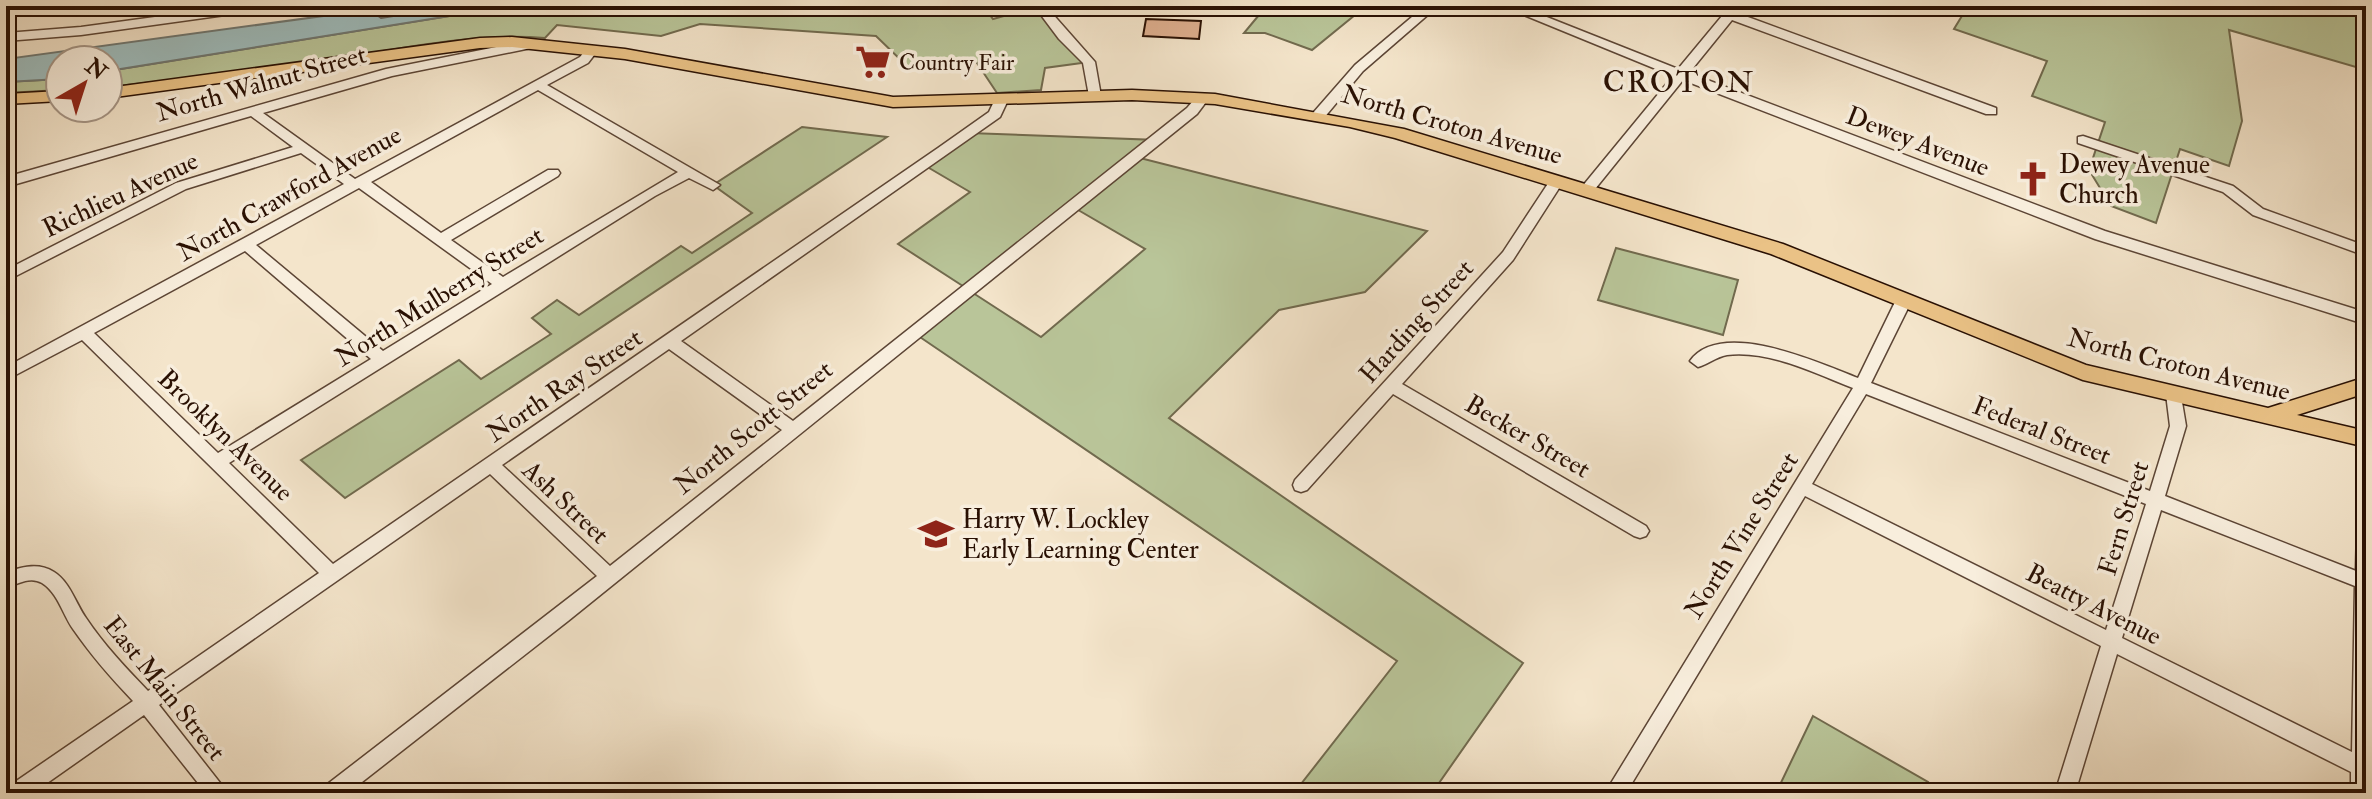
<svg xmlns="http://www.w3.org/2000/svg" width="2372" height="799" viewBox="0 0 2372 799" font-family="'IM FELL Double Pica',serif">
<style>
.green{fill:#b9c599;stroke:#716a4e;stroke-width:2;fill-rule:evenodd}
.water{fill:#9ebdbe;stroke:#6f7873;stroke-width:2}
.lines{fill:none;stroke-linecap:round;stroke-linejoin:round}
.shore{stroke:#646660;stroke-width:2}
.building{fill:#deaf8f;stroke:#291003;stroke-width:2}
.minor-casing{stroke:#5c4535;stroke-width:3}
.major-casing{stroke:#291003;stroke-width:3}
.minor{fill:#f8eedd;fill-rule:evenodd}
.major{fill:#eac286;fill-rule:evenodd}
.labels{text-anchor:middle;stroke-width:7;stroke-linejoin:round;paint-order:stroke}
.far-poi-label{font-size:22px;fill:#291003;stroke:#f8eedd;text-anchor:start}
.street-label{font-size:26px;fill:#291003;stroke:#f8eedd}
.poi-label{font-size:26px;fill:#291003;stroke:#f8eedd;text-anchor:start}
.quarter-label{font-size:30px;letter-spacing:2px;fill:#291003;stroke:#f8eedd}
</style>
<rect width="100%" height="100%" fill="#f4e5cb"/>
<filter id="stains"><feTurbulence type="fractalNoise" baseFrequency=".0025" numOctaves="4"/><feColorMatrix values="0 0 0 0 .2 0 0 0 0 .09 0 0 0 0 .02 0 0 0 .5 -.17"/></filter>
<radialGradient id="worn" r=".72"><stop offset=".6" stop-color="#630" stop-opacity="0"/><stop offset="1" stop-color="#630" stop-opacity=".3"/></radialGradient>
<g class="green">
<path d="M512 6H983L993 19 1040 6 1089 62 1045 68 1041 90 997 93 975 60 909 68 876 36 700 24 661 36 557 25 545 38C484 33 429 44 369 53 282 66 195 78 108 87V71Z"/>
<polygon points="1240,6 1366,6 1312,50 1265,33 1244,33 1259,15"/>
<polygon points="1968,6 2366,6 2366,70 2229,30 2242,121 2229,166 2180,149 2156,223 2111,206 2089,170 2105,122 2032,96 2047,61 1954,29"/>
<polygon points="60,79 60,90 6,93 6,82"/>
<polygon points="802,127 887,137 345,498 301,460 459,360 481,379 551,334 532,318 557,300 579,315 681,246 692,253 752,213 713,185"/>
<path d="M969 133 1157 140 1136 157 1427 231 1365 292 1279 310 1169 418 1523 663 1432 793H1294L1397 661 914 333 969 290 898 244 970 192 924 165ZM1073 207 1145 249 1041 337 970 291Z"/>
<polygon points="1616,248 1738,280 1723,335 1598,300"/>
<polygon points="1813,716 1928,782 1924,793 1776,793"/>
</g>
<polygon class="water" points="397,6 512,6 108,71 108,60 60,60 60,79 6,82 6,59"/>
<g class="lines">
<polyline class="shore" points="378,6 377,15 381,18 455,6"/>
</g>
<polygon class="building" points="1146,19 1201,21 1199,39 1143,36"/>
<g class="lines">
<g class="minor-casing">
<g id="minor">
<polygon points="236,6 268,6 262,10 81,35 6,41 6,33 81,27"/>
<polygon points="1039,6 1051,6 1050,11 1095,62 1101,96 1100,99 1095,100 1089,96 1083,63 1059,39 1038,11"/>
<polygon points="1425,6 1438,6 1363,71 1323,119 1313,119 1313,113 1355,65"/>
<polygon points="1502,6 1519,6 1678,69 1722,16 1699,6 1716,6 1727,10 1730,6 1737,6 1740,9 1737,13 1996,108 1996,114 1986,114 1732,20 1689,73 2105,231 2358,310 2359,293 2366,288 2366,414 2360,412 2358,408 2358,322 2095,239 1683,80 1591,194 1581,194 1579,191 1581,188 1673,76"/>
<polygon points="1879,6 1897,6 1907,11 1901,15"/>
<path d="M532 40 536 41V47L392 76 263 113 355 179 580 57 588 47 592 46 598 50 588 63 547 85 720 185 713 190 689 178 655 196 229 463 333 564 938 148 989 112 996 97H1006L1008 100 1000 117 681 341 793 421 1187 108 1198 95H1208L1209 98 1197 114 568 621 348 793H322L325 786 597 576 490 474 159 705 228 793H206L144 715 33 793H6L9 786 133 701C111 678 91 655 73 629 63 615 58 593 42 583 30 576 18 584 6 588V572C23 567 38 562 54 572 70 582 76 604 86 618 104 645 126 668 148 691L319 573 82 340 6 380V367L344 184 301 153 186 189 6 281V270L176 183 293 147 251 116 6 187V177L386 69ZM538 90 678 172 503 277 451 240 558 176 560 173 558 170H548L441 233 371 182ZM359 188 492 284 383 351 256 245ZM245 251 371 359 218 453 94 333ZM669 349 782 430 610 566 502 465Z"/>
<polygon points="2083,136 2233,186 2263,209 2366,246 2366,256 2253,215 2223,192 2078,143 2078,137"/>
<polygon points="1556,177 1563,182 1513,260 1402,384 1646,526 1649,531 1646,536 1640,538 1634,536 1393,394 1307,490 1301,492 1295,490 1293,485 1295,480 1503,252 1551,179"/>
<path d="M1904 295 1912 300 1871 383 2150 491 2170 426 2166 394 2168 390H2180L2186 426 2165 496 2356 571 2358 483 2360 478 2366 476V793H2351V772L2117 654 2075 793H2055L2101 646 1805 496 1626 793H1605L1853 388C1814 373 1769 350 1727 355 1716 357 1708 364 1698 367L1690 361C1721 318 1820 363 1858 378L1896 300ZM1866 394 2146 504 2106 630 1812 484ZM2161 510 2355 586 2352 752 2122 638Z"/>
</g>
</g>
<g class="major-casing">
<g id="major">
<polygon points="512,37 625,49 893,97 1132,90 1215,94 1404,129 1783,244 2086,365 2268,408 2366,377 2366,393 2297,415 2366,431 2366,447 2083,380 1771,254 1395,138 1350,127 1215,104 1132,100 893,107 625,59 512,47 480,48 108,98 108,88 480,38"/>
<polygon points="60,91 60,101 6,104 6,94"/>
</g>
</g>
<use href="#minor" class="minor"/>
<use href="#major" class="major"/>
</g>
<defs>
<g id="supermarket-bare" transform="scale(2.76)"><path d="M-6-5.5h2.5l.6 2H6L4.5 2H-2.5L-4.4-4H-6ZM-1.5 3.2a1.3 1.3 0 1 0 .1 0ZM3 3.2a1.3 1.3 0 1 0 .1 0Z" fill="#8f2418" stroke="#f8eedd" stroke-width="2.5" paint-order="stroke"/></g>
<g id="church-bare" transform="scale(2.76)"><path d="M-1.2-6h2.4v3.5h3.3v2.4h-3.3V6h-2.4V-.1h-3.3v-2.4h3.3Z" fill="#8f2418" stroke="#f8eedd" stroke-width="2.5" paint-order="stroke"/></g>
<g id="school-bare" transform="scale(2.76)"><path d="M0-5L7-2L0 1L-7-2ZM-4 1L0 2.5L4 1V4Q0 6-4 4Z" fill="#8f2418" stroke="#f8eedd" stroke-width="2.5" paint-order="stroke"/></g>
</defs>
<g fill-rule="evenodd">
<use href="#supermarket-bare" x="873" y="62"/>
<use href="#church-bare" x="2033" y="179"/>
<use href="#school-bare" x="936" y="534"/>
</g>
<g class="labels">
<g class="far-poi-label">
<text x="899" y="70">Country Fair</text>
</g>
<g class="street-label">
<text transform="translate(261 83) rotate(-16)" y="9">North Walnut Street</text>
<text transform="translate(1452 124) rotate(16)" y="9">North Croton Avenue</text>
<text transform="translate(1918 141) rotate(21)" y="9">Dewey Avenue</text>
<text transform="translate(289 193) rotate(-29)" y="9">North Crawford Avenue</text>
<text transform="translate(120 194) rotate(-25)" y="9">Richlieu Avenue</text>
<text transform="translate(439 296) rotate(-32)" y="9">North Mulberry Street</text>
<text transform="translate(1416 321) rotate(-48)" y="9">Harding Street</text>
<text transform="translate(2179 364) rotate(14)" y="9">North Croton Avenue</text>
<text transform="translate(564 385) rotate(-34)" y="9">North Ray Street</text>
<text transform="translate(753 427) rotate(-39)" y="9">North Scott Street</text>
<text transform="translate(2042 430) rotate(21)" y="9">Federal Street</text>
<text transform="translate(226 435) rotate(44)" y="9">Brooklyn Avenue</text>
<text transform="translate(1528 436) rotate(30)" y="9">Becker Street</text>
<text transform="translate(566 502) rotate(43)" y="9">Ash Street</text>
<text transform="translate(2123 518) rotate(-73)" y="9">Fern Street</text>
<text transform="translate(1741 535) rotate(-58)" y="9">North Vine Street</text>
<text transform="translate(2094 604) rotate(27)" y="9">Beatty Avenue</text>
<text transform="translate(165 688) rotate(51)" y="9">East Main Street</text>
</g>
<g class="poi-label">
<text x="2059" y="173">Dewey Avenue<tspan x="2059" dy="30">Church</tspan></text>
<text x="962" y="528">Harry W. Lockley<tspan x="962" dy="30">Early Learning Center</tspan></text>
</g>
<g class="quarter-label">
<text x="1679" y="92">CROTON</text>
</g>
</g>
<rect width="2372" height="799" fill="none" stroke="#f4e5cb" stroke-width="32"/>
<rect x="8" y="8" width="2356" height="783" fill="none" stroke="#291003" stroke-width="4"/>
<rect x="16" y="16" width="2340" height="767" fill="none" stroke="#291003" stroke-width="2"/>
<g transform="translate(84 84) rotate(39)"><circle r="38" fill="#f8eedd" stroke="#a59586" stroke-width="2"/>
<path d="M0-6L14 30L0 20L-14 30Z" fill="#8f2418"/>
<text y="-12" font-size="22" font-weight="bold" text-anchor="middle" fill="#291003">N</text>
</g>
<rect width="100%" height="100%" filter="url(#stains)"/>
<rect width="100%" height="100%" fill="url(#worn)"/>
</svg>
